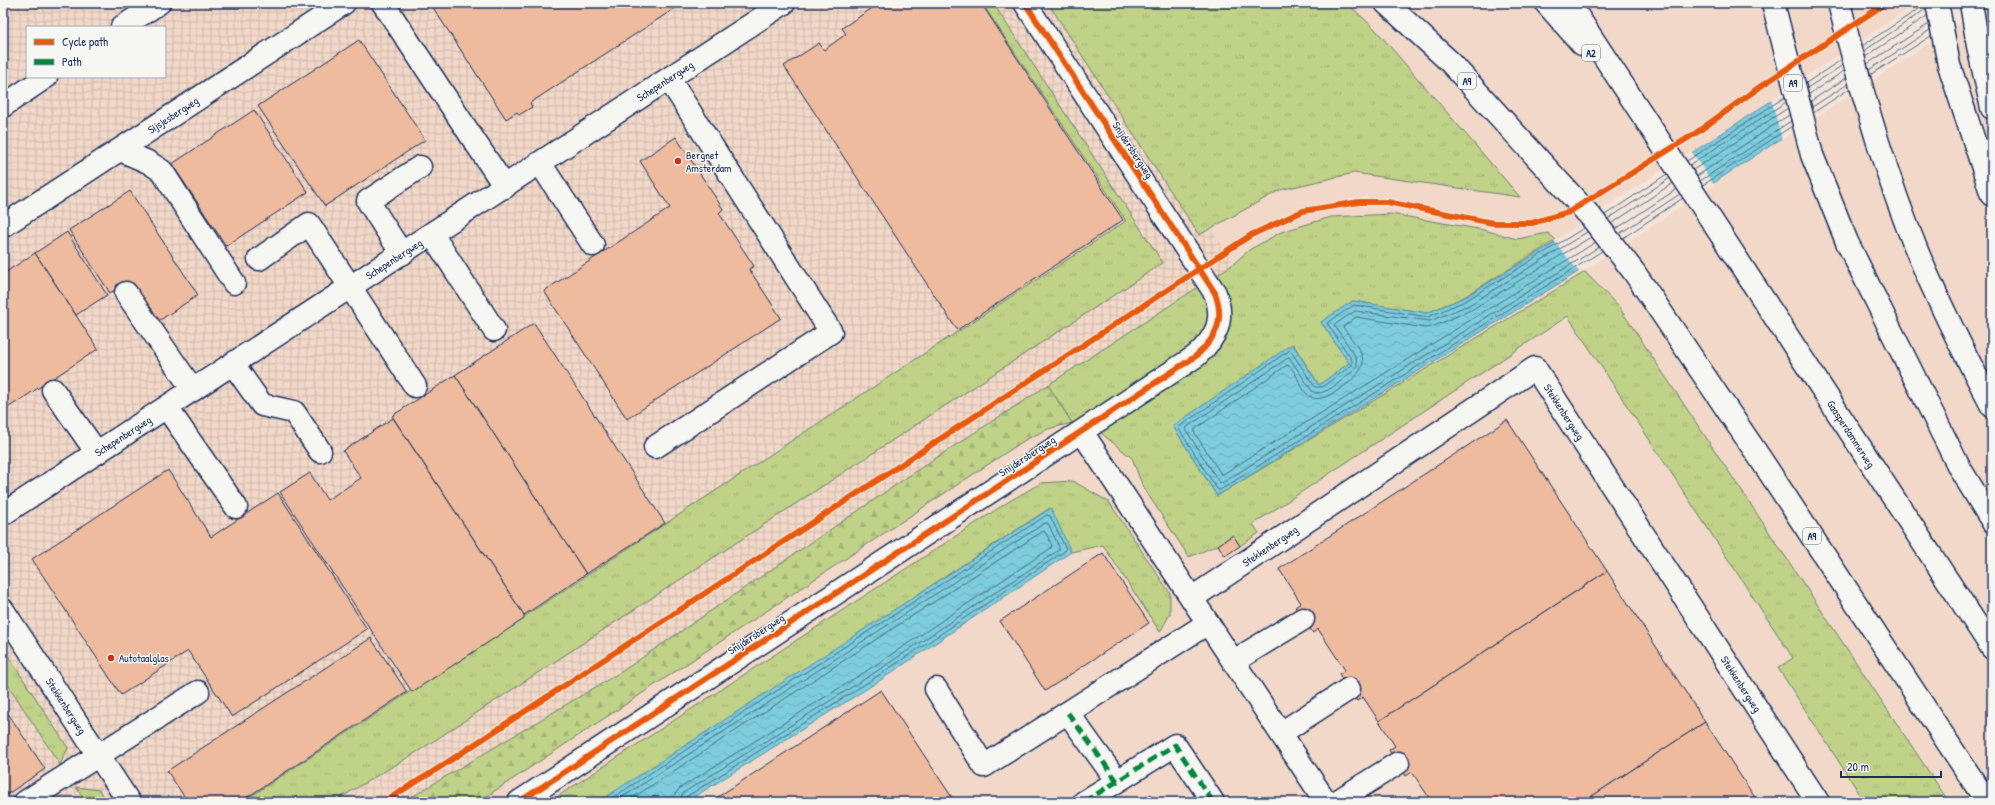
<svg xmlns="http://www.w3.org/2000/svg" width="1995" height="805" viewBox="0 0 1995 805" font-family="'Patrick Hand',sans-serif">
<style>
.built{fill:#f2d8c8;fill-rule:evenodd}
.industrial{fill:url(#industrial-grid);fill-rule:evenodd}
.grass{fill:url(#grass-tufts);stroke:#6d8072}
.forest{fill:url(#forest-firs);stroke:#6d8072}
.water{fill:url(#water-waves);stroke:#568eaa}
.pier{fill:#f4e4d9}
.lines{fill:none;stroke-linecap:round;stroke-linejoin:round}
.shore{stroke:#436e90;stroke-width:1}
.building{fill:#eebb9f;stroke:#1b2f5e}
.minor-casing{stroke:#1b2f5e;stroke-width:25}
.highway-casing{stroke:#1b2f5e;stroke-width:25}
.minor{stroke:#f6f6f2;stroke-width:22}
.highway{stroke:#f6f6f2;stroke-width:22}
.quiet{stroke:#00873e;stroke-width:5;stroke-dasharray:10 5;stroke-linecap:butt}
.cycleway-casing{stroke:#f6f6f2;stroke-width:8}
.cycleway{stroke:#e8590c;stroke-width:6}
.poi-dot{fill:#c8321e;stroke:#f6f6f2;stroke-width:1.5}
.labels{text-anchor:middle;stroke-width:3;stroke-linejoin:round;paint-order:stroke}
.shield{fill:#f6f6f2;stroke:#5d6b8a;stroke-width:1}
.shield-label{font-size:10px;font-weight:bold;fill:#1b2f5e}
.street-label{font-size:11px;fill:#1b2f5e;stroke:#f6f6f2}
.poi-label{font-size:11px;fill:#1b2f5e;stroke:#f6f6f2;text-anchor:start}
</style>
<defs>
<pattern id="industrial-grid" width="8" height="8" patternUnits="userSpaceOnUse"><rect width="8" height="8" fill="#f2d8c8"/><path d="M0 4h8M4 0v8" fill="none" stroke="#cfbaae"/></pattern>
<pattern id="grass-tufts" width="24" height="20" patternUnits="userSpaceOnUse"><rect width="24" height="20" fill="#bfd287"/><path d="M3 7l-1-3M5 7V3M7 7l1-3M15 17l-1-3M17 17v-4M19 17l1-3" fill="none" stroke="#a4b577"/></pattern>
<pattern id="forest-firs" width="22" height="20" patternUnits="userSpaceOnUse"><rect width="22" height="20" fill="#bfd287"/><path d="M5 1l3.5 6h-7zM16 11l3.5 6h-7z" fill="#a4b577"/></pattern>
<pattern id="water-waves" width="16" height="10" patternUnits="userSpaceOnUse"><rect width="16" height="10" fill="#7ecddc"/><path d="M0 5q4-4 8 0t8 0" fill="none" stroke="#6cb0bf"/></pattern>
</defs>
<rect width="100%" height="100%" fill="#f4e4d9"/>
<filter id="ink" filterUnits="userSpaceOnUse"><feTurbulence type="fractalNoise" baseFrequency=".025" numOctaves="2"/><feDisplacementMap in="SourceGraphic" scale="8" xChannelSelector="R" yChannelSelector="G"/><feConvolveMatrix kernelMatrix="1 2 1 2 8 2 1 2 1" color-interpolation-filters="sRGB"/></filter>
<g filter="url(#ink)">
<path class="built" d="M3 3H1992V802H3ZM27 27H165V77H27Z"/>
<path class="industrial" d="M3 3H1062L1235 265 483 802H3ZM27 27H165V77H27Z"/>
<g class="grass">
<polygon points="982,3 993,3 1163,263 417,752 333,802 242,802 1126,221"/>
<polygon points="1048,3 1347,3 1375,29 1520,197 1354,173 1280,190 1199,235"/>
<polygon points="1391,214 1484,230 1517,239 1548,233 1556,240 1464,297 1427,313 1353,301 1321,322 1349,363 1319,385 1293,344 1173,426 1217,496 1585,272 1619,307 1949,802 1865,802 1778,668 1793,658 1568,316 1253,524 1259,533 1240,546 1233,536 1218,545 1189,557 1143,487 1132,458 1097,430 1072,423 1048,385 1232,265 1249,250 1281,232 1331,217"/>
<polygon points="1073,481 1109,502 1170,593 1170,614 1160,632 1103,545 1071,552 1050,508 600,802 549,802 1008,502 1041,483"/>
<polygon points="3,648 68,748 60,765 3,677"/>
<polygon points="76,787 99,790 107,802 86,802"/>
</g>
<polygon class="forest" points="1048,385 1072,423 1048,429 1025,440 478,802 403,802 624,670 931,461"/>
<g class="water">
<polygon points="1921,3 1988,3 1576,273 1217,496 1173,426 1292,344 1319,385 1349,363 1321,322 1353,301 1427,313 1465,297 1554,243"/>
<polygon points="1051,508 1071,552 876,683 686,802 598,802"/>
</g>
<g class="pier">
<polygon points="1917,3 1990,3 1782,140 1771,99"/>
<polygon points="1691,151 1714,185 1580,273 1554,241"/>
</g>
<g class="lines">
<g class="shore">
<polyline points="1862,46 1920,8 1922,3"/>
<polyline points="1864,51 1926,9"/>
<polyline points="1865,57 1927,16"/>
<polyline points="1867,64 1929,24"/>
<polyline points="1869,70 1930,30"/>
<polyline points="1870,75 1931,36"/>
<polyline points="1806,83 1841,60"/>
<polyline points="1807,88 1843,65"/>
<polyline points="1809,94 1844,71"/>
<polyline points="1811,101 1846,78"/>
<polyline points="1812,107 1848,84"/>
<polyline points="1813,113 1849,89"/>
<polyline points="1687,161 1785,97"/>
<polyline points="1690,165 1786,102"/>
<polyline points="1693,170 1788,108"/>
<polyline points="1697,176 1789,115"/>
<polyline points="1700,181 1791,121"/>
<polyline points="1703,185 1792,126"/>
<polyline points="1605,215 1667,174"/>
<polyline points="1608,219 1670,178"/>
<polyline points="1611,224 1673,183"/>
<polyline points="1584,228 1467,300 1428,317 1354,305 1327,323 1352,360 1352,365 1322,387 1315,387 1290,350 1180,426 1179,429 1217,489 1220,490 1602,251"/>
<polyline points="1616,229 1677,189"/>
<path d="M1587 232 1469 305 1430 321 1355 311 1334 325 1356 357 1357 366 1354 370C1344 378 1324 399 1312 391L1289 357 1187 427 1186 430 1219 482 1222 483 1599 247"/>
<polyline points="1619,234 1680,194"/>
<path d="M1591 237 1471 310 1432 327 1425 328 1356 317 1343 327C1349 337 1362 349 1363 361 1365 375 1326 403 1313 398 1299 393 1299 371 1287 365L1195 429 1194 432 1221 474H1223L1596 242"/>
<polyline points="1623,238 1683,198"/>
<polyline points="606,802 1047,515 1050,516 1066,549 1065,551 873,679 686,797 684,802"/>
<polyline points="615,802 1045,523 1048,523 1059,547 1059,550 871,675 683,793 679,802"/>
<polyline points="626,802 1043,531 1045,532 1052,545 1051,548 868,670 680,788 675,794 673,802"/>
</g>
</g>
<g class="building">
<polygon points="430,3 683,3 530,103 532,107 519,115 517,112 506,119"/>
<polygon points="880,3 981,3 1123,220 957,330 784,66 819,43 824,50 846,34 842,28"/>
<polygon points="359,40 425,140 325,206 258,106"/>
<polygon points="254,110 308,192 226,246 172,164"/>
<polygon points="676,137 723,209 719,213 754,266 749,269 781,318 627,419 544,291 670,208 640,161"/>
<polygon points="130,191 198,295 157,322 129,281 110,293 69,230"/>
<polygon points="67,232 107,295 76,315 35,253"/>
<polygon points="35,253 98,349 3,411 3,274"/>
<polygon points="534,323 665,523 586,574 455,375"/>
<polygon points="455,375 586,574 524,615 392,416"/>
<polygon points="393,418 524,615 524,619 412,692 280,492 310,473 327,500 361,478 343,451"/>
<polygon points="1507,420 1607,571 1379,721 1363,697 1357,701 1339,674 1345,670 1318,629 1313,633 1295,607 1301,603 1279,569"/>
<polygon points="168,470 211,537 278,493 367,629 232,717 188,651 121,695 32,559"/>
<polygon points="1233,535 1240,546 1225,556 1218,545"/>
<polygon points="1103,553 1149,623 1045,691 1000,621"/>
<polygon points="1607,571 1705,722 1583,802 1432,802 1412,772 1406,776 1389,750 1395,746 1379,721"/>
<polygon points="371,638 407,692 240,802 188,802 167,771"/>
<polygon points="881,690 955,802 710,802"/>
<polygon points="3,706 45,769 3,797"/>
<polygon points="1705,722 1758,802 1583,802"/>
<polygon points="1151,794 1156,802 1138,802"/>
</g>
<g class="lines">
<g class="minor-casing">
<g id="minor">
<polyline points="383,3 505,187"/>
<polyline points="122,27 159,3"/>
<polyline points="3,106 46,77"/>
<polyline points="120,150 148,162 162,171 234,283"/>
<polyline points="540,163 593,245"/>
<polyline points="3,226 344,3"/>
<polyline points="432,234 494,330"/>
<polyline points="402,254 368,201 420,167"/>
<polyline points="259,259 309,224 415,386"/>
<polyline points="126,293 193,390"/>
<polyline points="233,364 262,405 294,412 320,451"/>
<polyline points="53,390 97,453"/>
<polyline points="167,408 236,507"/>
<polyline points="1082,432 1326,802"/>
<polyline points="655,447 831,332 669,79"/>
<polyline points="3,514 784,3"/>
<polyline points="1192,598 1535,368 1818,802"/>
<polyline points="3,610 129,802"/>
<polyline points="1234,661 1303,619"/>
<polyline points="936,689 984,766 1208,623"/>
<polyline points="1068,713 1117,781"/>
<polyline points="1281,733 1349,689"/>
<polyline points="25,802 198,692"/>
<path d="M519 802 1196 356C1217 337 1225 320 1215 293L1025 3"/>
<polyline points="1084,802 1175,745 1213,802"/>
<polyline points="1336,802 1398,763"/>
</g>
</g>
<g class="highway-casing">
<g id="highway">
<polyline points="1386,3 1450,62 1591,217 1634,272 1760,458 1987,802"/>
<polyline points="1546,3 1582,44"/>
<polyline points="1569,3 1992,648"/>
<polyline points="1773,3 1812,155 1847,242 1959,467 1992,521"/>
<path d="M1839 3C1860 87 1884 171 1917 251 1939 304 1965 355 1992 406"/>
<polyline points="1937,3 1949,65 1992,195"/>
<polyline points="1971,3 1978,46 1992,108"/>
</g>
</g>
<use href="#minor" class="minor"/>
<use href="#highway" class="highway"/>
<g class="quiet">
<polyline points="1068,713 1117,781"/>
<polyline points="1084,802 1175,745 1213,802"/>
</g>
<g class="cycleway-casing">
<g id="cycleway">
<polyline points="383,802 431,773 1251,235 1303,211 1359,202 1387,202 1493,223 1532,223 1569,212 1696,133 1761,86 1886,3"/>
<path d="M519 802 1196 356C1217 337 1225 320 1215 293L1025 3"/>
</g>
</g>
<use href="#cycleway" class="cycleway"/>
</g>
</g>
<g class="poi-dot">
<circle cx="678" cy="161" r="4"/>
<circle cx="111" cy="658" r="4"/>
</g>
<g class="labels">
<g class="shield">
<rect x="1582" y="45" width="18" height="16" rx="3"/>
<rect x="1458" y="73" width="18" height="16" rx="3"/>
<rect x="1784" y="75" width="18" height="16" rx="3"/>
<rect x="1803" y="528" width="18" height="16" rx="3"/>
</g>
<g class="shield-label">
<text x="1591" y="57">A2</text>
<text x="1467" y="85">A9</text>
<text x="1793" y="87">A9</text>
<text x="1812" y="540">A9</text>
</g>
<g class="street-label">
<text transform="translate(665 81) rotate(-33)" y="4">Schepenbergweg</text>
<text transform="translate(173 115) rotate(-33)" y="4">Sijsjesbergweg</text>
<text transform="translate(1133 150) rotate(57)" y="4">Snijdersbergweg</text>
<text transform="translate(394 259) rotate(-33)" y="4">Schepenbergweg</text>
<text transform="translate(1564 412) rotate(57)" y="4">Stekkenbergweg</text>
<text transform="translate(1851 434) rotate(57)" y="4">Gaasperdammerweg</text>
<text transform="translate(123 436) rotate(-33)" y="4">Schepenbergweg</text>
<text transform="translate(1027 456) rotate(-33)" y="4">Snijdersbergweg</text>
<text transform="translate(1270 546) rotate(-34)" y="4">Stekkenbergweg</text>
<text transform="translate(756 634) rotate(-33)" y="4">Snijdersbergweg</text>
<text transform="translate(1741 684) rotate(57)" y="4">Stekkenbergweg</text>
<text transform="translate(66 706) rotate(57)" y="4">Stekkenbergweg</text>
</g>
<g class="poi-label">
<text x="686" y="159">Bergnet<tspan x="686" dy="13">Amsterdam</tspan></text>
<text x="119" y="662">Autotaalglas</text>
</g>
</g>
<rect width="1995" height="805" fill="none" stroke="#f6f6f2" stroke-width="16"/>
<rect x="8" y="8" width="1979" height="789" fill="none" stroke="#1b2f5e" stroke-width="1.5" filter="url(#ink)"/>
<rect x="26" y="26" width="140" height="52" fill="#f6f6f2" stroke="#9ea6b7"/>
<rect x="34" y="39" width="20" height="6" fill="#e8590c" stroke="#9ea6b7"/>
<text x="62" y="46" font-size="12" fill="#1b2f5e">Cycle path</text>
<rect x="34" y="59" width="20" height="6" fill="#00873e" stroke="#9ea6b7"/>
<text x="62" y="66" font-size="12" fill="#1b2f5e">Path</text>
<path d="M1841 771v6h100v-6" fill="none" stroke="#1b2f5e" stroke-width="2"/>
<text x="1847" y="771" font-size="12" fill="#1b2f5e" stroke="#f6f6f2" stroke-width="3" paint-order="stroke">20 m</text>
</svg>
